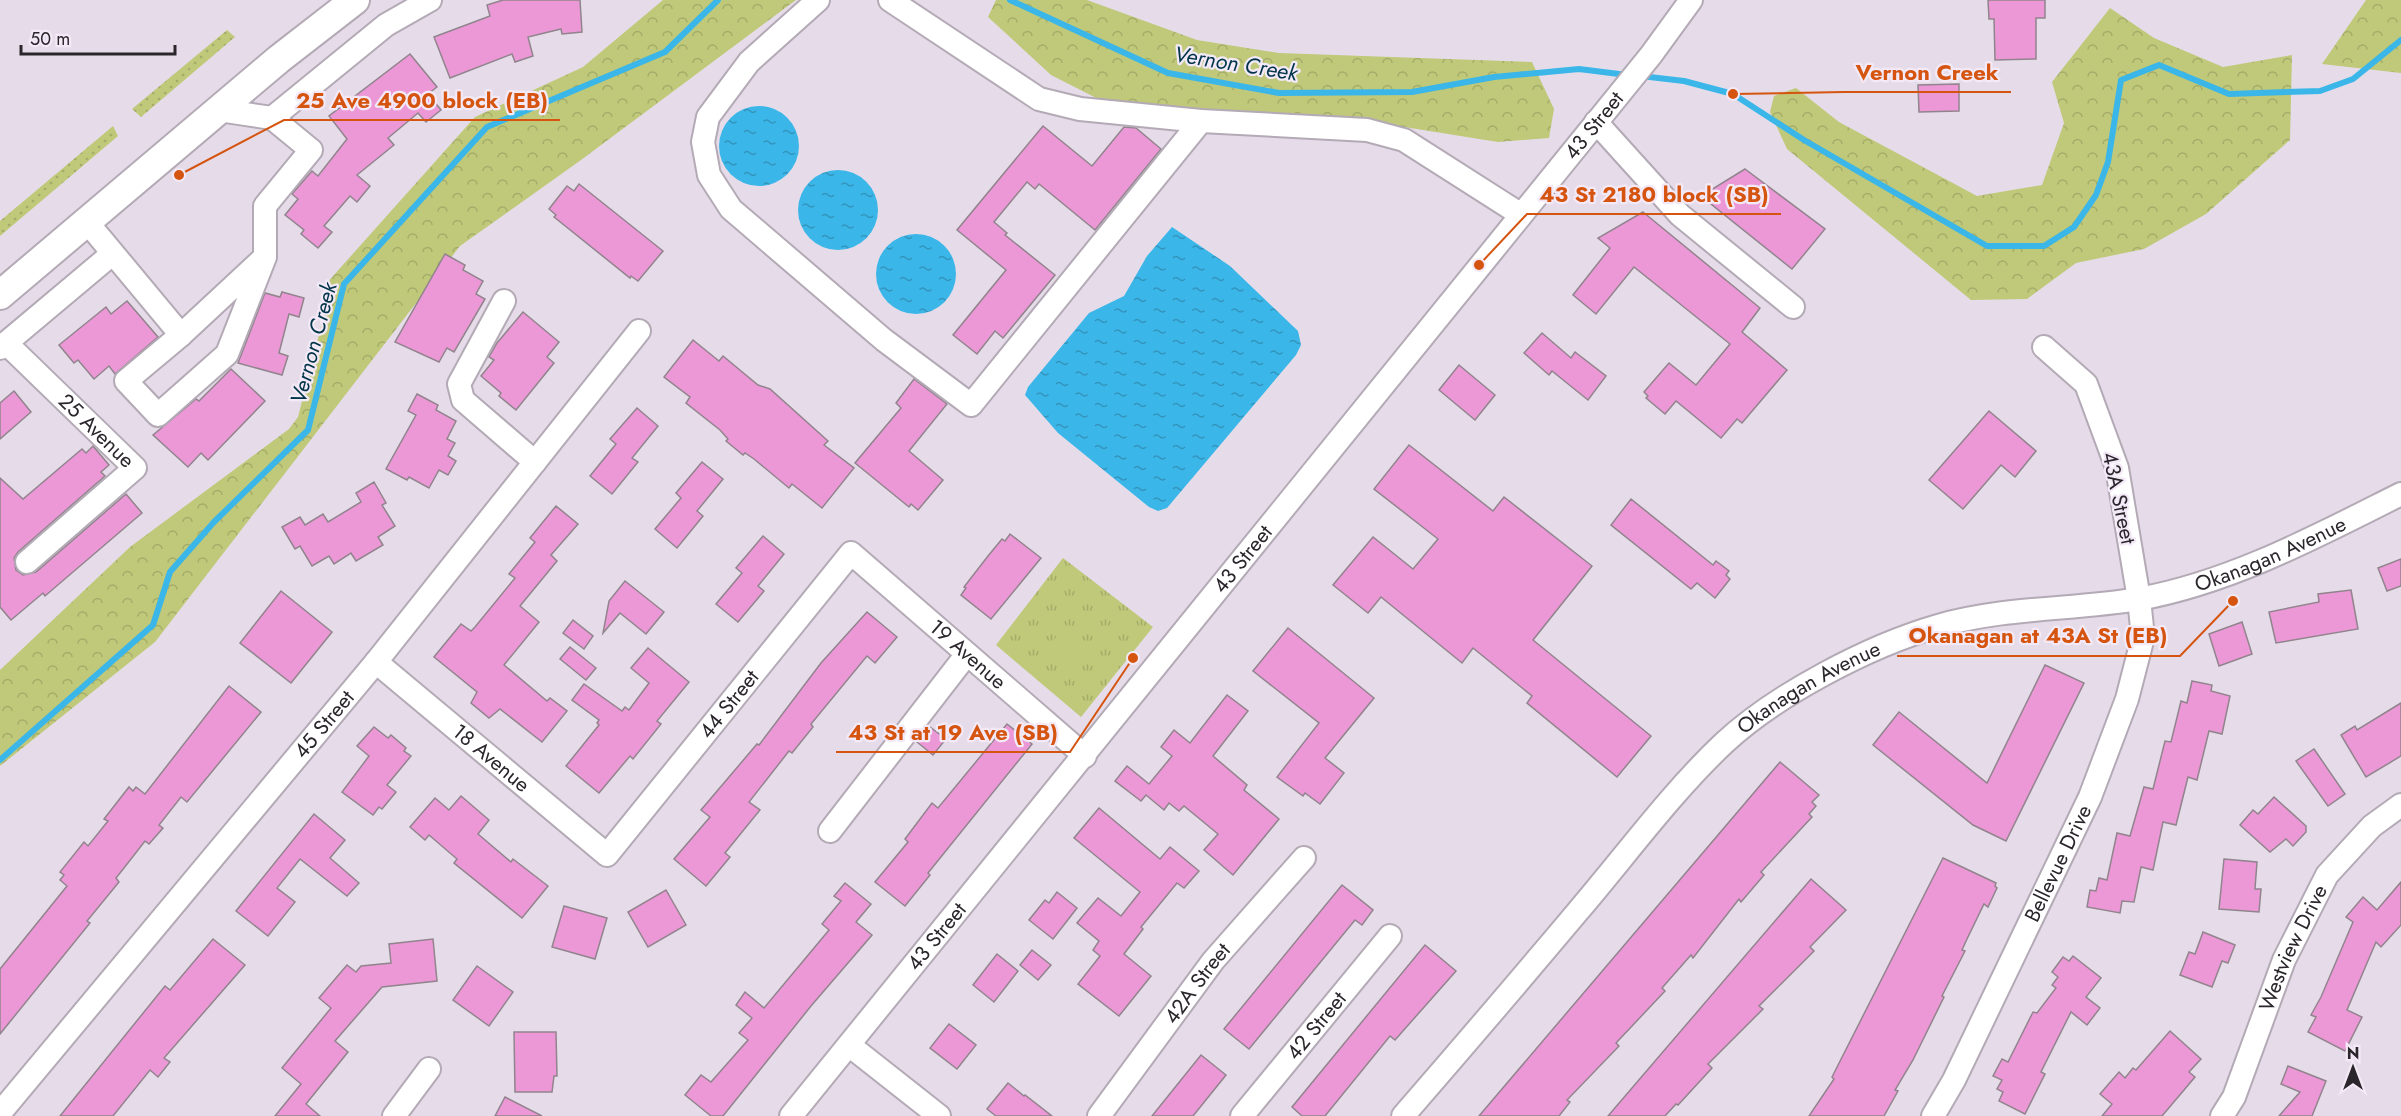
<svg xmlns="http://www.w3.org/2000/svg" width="2401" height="1116" viewBox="0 0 2401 1116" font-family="Jost,sans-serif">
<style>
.grass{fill:url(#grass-dots)}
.forest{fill:url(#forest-crowns)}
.park{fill:url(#park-tufts)}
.pitch{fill:#bfc979}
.water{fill:url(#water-ripples)}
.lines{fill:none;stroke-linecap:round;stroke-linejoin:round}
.stream{stroke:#3bb6e8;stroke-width:6}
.building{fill:#ec98d7;stroke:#91848d;stroke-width:1.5}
.minor-casing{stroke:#b3aab6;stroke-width:26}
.major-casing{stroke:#b3aab6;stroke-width:32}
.minor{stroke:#fff;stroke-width:22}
.major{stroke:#fff;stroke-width:28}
.labels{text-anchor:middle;stroke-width:4.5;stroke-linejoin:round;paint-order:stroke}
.street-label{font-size:21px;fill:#2a262b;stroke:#f3e9f7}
.water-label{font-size:22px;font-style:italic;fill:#003549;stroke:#f3e9f7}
.leader{fill:none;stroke:#d5540f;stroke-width:2}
.callout-dot{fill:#d5540f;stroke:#f3e9f7;stroke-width:2}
.callout-label{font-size:22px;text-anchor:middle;font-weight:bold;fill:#d5540f;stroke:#f3e9f7;stroke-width:4.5;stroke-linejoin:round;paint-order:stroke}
</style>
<defs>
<pattern id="grass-dots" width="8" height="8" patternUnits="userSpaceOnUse" patternTransform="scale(1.5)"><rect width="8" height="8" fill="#bfc979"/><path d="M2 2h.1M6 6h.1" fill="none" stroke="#a4ac69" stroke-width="1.8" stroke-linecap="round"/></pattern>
<pattern id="forest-crowns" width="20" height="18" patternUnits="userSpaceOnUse" patternTransform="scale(1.5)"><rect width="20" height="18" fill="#bfc979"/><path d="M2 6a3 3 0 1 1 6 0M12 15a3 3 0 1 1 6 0" fill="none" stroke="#a4ac69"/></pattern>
<pattern id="park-tufts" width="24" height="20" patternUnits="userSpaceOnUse" patternTransform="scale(1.5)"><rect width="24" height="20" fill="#bfc979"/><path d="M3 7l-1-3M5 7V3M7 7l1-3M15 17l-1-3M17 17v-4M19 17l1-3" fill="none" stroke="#a4ac69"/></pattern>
<pattern id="water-ripples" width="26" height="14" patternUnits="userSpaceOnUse" patternTransform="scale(1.5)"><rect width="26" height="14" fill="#3bb6e8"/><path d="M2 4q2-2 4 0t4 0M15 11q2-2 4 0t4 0" fill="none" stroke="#3294bc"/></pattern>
</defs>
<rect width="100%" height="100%" fill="#e6dce9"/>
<g class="grass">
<polygon points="227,30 235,37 141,117 132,109"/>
<polygon points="113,126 118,136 0,236 0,221"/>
</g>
<g class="forest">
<polygon points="663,0 796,0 581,160 460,246 155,642 0,766 0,670 130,547 289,429 298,417 324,315 325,285 475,117 583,67"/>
<polygon points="996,0 1087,0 1197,40 1279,53 1532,62 1554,109 1549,138 1498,142 1398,126 1188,117 1106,103 1051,75 988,17"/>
<polygon points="2366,0 2401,0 2401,73 2322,64"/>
<polygon points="2110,8 2154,38 2223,67 2292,55 2290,140 2206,214 2144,249 2076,263 2027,299 1971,300 1787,149 1770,112 1774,96 1796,88 1839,122 1977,196 2042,185 2064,123 2052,82"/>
</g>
<polygon class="park" points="1063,558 1153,627 1081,717 996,645"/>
<polygon class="pitch" points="1062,630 1084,648 1069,666 1047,648"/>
<g class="water">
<circle cx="759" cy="146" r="40"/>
<circle cx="838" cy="210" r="40"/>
<polygon points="1172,227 1230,266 1298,331 1301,345 1296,355 1167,508 1158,511 1149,507 1058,433 1025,395 1028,387 1089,313 1124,296 1147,256"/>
<circle cx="916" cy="274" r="40"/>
</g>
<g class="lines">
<g class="stream">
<polyline points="1010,0 1168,73 1279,93 1412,92 1494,77 1579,69 1627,75"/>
<polyline points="1641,76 1684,81 1733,94 1804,140 1987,246 2044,246 2074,227 2096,195 2108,162 2121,80 2159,65 2229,94 2320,91 2353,79 2401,40"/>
<polyline points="0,760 153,625 170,572 214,522 308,430 344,284 487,127 665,52 718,0"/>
</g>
</g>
<g class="building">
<polygon points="503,0 580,0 582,32 562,34 561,29 528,37 533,56 515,62 512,54 450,78 434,37 490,16 487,5"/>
<polygon points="1988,0 2045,0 2045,18 2036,18 2036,59 1995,60 1994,19 1989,19"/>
<polygon points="410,54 437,87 428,94 441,110 426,122 418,113 388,138 394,145 357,175 370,186 357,202 350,196 324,226 332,232 318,248 301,234 304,230 285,215 298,199 292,194 312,171 318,176 347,139 329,116"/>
<polygon points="1959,84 1959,111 1919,112 1918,85"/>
<polygon points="1043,126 1092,166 1124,127 1136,128 1161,149 1095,230 1039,184 1035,189 1027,182 994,222 1007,233 1005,235 1055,275 1003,338 995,331 977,354 953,335 1006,270 957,230"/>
<polygon points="1745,169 1825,229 1792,269 1701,196"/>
<polygon points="579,184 663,251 638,281 631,276 630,278 554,217 556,215 549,209 567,186 574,191"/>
<polygon points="1643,212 1760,308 1742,332 1787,370 1742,423 1737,419 1721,438 1676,401 1665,414 1646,398 1648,396 1644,392 1669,363 1696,385 1730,344 1634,267 1596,314 1573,295 1610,248 1598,238"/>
<polygon points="445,254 465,265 463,270 483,281 476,294 485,299 454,352 447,348 439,362 395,342"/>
<polygon points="282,292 304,298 299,317 289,314 279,353 288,356 282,375 238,363 265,293 280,297"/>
<polygon points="127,301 158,337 115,374 109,366 94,379 78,360 74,363 59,345 106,307 111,314"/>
<polygon points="523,312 559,342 547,357 554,363 516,410 499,396 501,393 481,376 494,360 489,357 497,343"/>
<polygon points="1542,333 1571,358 1575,352 1606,376 1588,400 1552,371 1549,375 1524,353"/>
<polygon points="693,340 719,361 723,356 758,385 770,389 828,441 824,445 854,468 822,508 792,484 789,488 754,459 745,453 743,455 726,441 728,439 720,430 686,403 690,397 664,377"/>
<polygon points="1459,365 1495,395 1475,420 1439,390"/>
<polygon points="231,369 265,401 208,460 201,453 188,467 153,435 196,399 199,401"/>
<polygon points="914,379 947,404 909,451 943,480 918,510 911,504 909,507 855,463 901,408 896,403"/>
<polygon points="14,391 31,412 0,439 0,403"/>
<polygon points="417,394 438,405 436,410 456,421 447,439 455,443 448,456 456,461 448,475 439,470 429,488 409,477 407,480 386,469 416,415 408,411"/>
<polygon points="637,408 658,426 632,458 638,462 612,494 590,476 616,444 610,439"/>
<polygon points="1989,411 2036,451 2015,477 2001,465 1963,509 1929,480"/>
<polygon points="1409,445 1493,511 1504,497 1592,566 1533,640 1651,736 1617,777 1527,703 1532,696 1473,648 1462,663 1381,597 1368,613 1333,585 1373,537 1413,569 1438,539 1374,489"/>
<polygon points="93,446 109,465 101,472 105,476 18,552 14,558 16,570 23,575 36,572 126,494 142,513 45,596 43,593 11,620 0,607 0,478 23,499 82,449 86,453"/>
<polygon points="702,462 723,479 697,511 703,516 677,548 655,529 681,498 676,493"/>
<polygon points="374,482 386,503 382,505 395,526 378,537 383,545 356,561 351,553 334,564 329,556 312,566 300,546 295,549 282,527 300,517 305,525 323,514 328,522 361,502 356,493"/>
<polygon points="1631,499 1713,565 1716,561 1729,571 1726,575 1730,579 1715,598 1697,583 1691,589 1611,525"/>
<polygon points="556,506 578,524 551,555 557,561 520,606 539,622 504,665 547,701 550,698 567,711 542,742 500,709 489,718 471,703 477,692 434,657 461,624 471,631 475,627 515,578 509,574 535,542 530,538"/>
<polygon points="1010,534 1041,558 991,619 961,595 966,588 964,587 988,556 1002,539 1005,541"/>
<polygon points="763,536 784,554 758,586 764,591 738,622 716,604 742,573 736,568"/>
<polygon points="2401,559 2401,586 2387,591 2378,568"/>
<polygon points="625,581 664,612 646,634 620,613 603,633 609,601"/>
<polygon points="2351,590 2358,629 2276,643 2269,612 2319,602 2318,594"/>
<polygon points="281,591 332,632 291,683 240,643"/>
<polygon points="867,612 897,637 875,663 867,656 811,724 813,727 792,753 789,751 749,802 760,810 725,853 730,857 706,886 674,859 710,817 701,810 757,744 759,745 821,663"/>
<polygon points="573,620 593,636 584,649 563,633"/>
<polygon points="2242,622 2252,654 2219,666 2209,634"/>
<polygon points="1288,628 1374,698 1325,758 1344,773 1320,804 1305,793 1303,796 1277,777 1319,723 1253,671"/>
<polygon points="570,647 596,668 586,680 560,659"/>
<polygon points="648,648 689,682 657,721 661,724 633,759 630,756 599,793 566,766 599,725 597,723 599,720 572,700 584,684 622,711 625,707 629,710 649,683 631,668"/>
<polygon points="2045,665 2084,683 2006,841 1973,825 1873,745 1899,712 1987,783"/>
<polygon points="2192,681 2212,685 2211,691 2230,696 2222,734 2209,731 2197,780 2188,777 2176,825 2163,822 2153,870 2141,867 2134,902 2122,901 2120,913 2087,907 2090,890 2096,891 2099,878 2107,880 2117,833 2130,836 2144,787 2153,789 2165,741 2171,742 2181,701 2187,703"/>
<polygon points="229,686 261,712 187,802 181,797 159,825 163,828 149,844 145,841 124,868 116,878 119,882 87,921 90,923 0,1034 0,969 67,886 60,880 64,875 60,872 84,842 88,846 108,821 104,819 129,787 133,791 136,787 145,794"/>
<polygon points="1227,695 1248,711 1213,756 1247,785 1244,790 1279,819 1233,875 1204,850 1218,834 1184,806 1179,811 1169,803 1164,810 1146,795 1141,801 1115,781 1127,766 1149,784 1172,756 1161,747 1174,730 1190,743"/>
<polygon points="2401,703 2401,756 2366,777 2341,735 2355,726 2357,730"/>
<polygon points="1007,724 1032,744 928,873 930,875 905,906 875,882 908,842 905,839 932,803 938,808"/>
<polygon points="374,727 388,738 391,735 406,748 404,751 411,756 387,785 396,792 382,809 379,807 373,815 342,792 369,756 357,746"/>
<polygon points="930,727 946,739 933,755 917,742"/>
<polygon points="2314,749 2345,794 2328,806 2296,761"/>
<polygon points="1780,762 1819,795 1812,802 1816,806 1809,814 1812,817 1761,872 1764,875 1741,902 1739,899 1693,958 1691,955 1669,980 1662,988 1665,991 1616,1043 1619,1046 1567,1100 1570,1102 1559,1116 1479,1116"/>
<polygon points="461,796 489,820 478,834 511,862 513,859 548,886 522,918 454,863 457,859 429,835 425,840 410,827 435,798 449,810"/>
<polygon points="2274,797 2306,826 2306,832 2293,846 2286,839 2270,852 2240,825 2253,810 2258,814"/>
<polygon points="1099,808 1160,859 1170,847 1199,871 1184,888 1177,883 1141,927 1143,929 1124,954 1151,976 1119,1016 1078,984 1100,956 1093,950 1099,941 1077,923 1098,898 1121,916 1140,892 1074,838"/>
<polygon points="314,814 345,840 330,858 359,883 347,896 300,859 277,888 295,902 268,936 236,911"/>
<polygon points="1943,858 1996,883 1995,886 1997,888 1988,907 1984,904 1967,939 1962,950 1965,951 1942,996 1944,997 1913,1060 1895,1090 1898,1091 1884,1116 1809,1116 1834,1079 1832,1077"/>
<polygon points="2224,859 2257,862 2255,889 2261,889 2259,912 2219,909"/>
<polygon points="1811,879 1846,910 1810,947 1814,951 1759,1006 1763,1009 1708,1064 1712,1068 1678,1105 1676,1104 1665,1116 1608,1116"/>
<polygon points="2401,882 2401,925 2381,947 2376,942 2347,1010 2362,1017 2345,1051 2308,1032 2316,1017 2311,1015 2321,997 2353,922 2346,917 2363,897 2377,910"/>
<polygon points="845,883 871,904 856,922 872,935 811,1006 723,1116 711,1116 685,1095 701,1075 711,1082 748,1040 739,1033 752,1018 736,1005 745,992 764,1008 829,930 822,924 841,901 834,896"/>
<polygon points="1342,885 1373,910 1362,925 1355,920 1249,1049 1224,1029"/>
<polygon points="666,890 686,925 648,947 628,912"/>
<polygon points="1057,892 1077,908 1053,939 1029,920 1045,900 1049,903"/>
<polygon points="564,906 607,918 595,959 552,947"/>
<polygon points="2203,932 2235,945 2228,963 2222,961 2212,987 2180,975 2189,952 2195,954"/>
<polygon points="213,939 245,965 164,1058 170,1062 158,1077 150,1070 113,1116 60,1116 165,986 170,990"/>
<polygon points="433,939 437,981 382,987 335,1041 348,1052 306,1104 320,1116 275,1116 301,1084 282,1068 331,1008 319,998 347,965 356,972 361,966 391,963 389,944"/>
<polygon points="1425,945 1456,971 1395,1040 1390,1036 1325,1116 1302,1116 1292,1107"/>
<polygon points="1032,950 1051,965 1038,980 1020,965"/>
<polygon points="997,954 1018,971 994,1002 973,985"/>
<polygon points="2073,956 2101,978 2086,997 2100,1008 2087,1025 2071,1012 2041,1072 2045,1074 2025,1114 1999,1101 2003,1092 1997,1089 2002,1080 1993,1076 2002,1059 2008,1062 2033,1012 2037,1013 2056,988 2052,985 2058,977 2052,972 2063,957 2069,961"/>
<polygon points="477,966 513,992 489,1026 453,1000"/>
<polygon points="949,1024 976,1045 957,1069 930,1048"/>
<polygon points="2170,1031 2201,1059 2189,1072 2195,1077 2162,1116 2102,1116 2112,1104 2100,1094 2119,1072 2125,1078 2133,1068 2136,1070"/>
<polygon points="514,1032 556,1032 557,1076 554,1076 552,1092 515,1092"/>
<polygon points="1201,1055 1226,1075 1193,1116 1152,1116"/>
<polygon points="2288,1066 2326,1081 2312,1116 2279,1116 2300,1092 2281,1084"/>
<polygon points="1008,1083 1024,1096 1025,1095 1052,1116 996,1116 987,1109"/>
<polygon points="505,1097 542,1116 495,1116"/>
</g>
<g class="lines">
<g class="minor-casing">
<g id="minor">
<polyline points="818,0 749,62 708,117 703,142 709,175 731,209 884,340 971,405 1201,121"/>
<polyline points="890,0 1039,99 1080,109 1201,121 1367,130 1404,140 1520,214"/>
<polyline points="219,110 272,118 386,25 430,0"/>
<polyline points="1596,122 1680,215 1793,307"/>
<polyline points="87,222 181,335"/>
<polyline points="265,257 181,335 126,381 158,415 227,354 265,257 265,206 311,150 272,118"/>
<polyline points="504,301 459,384 463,400 535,462"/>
<path id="s1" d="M6 343 135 468 27 562"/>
<polyline points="0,348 112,254"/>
<path id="s2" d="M376 662 607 855 851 553 1085 756"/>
<polyline points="830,831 967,654"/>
<polyline points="849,1045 939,1116"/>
<path id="s3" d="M0 1113 376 662 639 331"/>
<polyline points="394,1116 429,1069"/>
<path id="s4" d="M791 1116 1651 55 1691 0"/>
<path id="s5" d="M1099 1116 1213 961 1304 858"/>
<path id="s6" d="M1242 1116 1390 936"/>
<path id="s7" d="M1403 1116C1462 1048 1521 979 1579 910 1626 855 1671 793 1724 743 1777 694 1869 646 1938 626 2003 607 2073 610 2139 599 2232 582 2317 536 2401 494"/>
<path id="s8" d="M1933 1116 1954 1080 2090 797 2127 699 2143 637 2139 599 2117 468 2086 384 2044 347"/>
<path id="s9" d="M2222 1116 2234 1097 2284 960 2327 875 2372 826 2401 805"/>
</g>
</g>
<g class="major-casing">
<polyline id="major" points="0,295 279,59 355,0"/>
</g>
<use href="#minor" class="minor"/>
<use href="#major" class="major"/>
</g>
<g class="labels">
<g class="street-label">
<text dy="7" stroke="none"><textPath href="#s4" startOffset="1275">43 Street</textPath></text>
<text dy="7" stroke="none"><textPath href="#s1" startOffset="126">25 Avenue</textPath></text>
<text transform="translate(2119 498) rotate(78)" y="7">43A Street</text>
<text dy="7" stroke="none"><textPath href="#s7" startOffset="1080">Okanagan Avenue</textPath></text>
<text dy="7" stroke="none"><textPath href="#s4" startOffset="717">43 Street</textPath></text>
<text dy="7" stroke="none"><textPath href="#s2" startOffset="844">19 Avenue</textPath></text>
<text dy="7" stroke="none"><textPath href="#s7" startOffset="594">Okanagan Avenue</textPath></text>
<text dy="7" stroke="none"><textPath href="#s2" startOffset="495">44 Street</textPath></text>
<text dy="7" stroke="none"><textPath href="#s3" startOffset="506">45 Street</textPath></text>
<text dy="7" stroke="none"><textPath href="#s2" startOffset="150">18 Avenue</textPath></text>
<text dy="7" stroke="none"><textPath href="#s8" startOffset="282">Bellevue Drive</textPath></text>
<text dy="7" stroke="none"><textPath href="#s4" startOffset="231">43 Street</textPath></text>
<text dy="7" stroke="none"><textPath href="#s9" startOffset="183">Westview Drive</textPath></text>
<text dy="7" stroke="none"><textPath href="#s5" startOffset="165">42A Street</textPath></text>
<text dy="7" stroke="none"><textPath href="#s6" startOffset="117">42 Street</textPath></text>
</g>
<g class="water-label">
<text transform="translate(1236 63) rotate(9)" y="8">Vernon Creek</text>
<text transform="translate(313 343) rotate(-75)" y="8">Vernon Creek</text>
</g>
</g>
<path class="leader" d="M1733 94L1844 92H2011M179 175L284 120H560M1479 265L1527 214H1781M2233 601L2180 656H1897M1133 658L1070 752H836"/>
<g class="callout-dot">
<circle cx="1733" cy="94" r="6"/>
<circle cx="179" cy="175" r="6"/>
<circle cx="1479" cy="265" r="6"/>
<circle cx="2233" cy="601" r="6"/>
<circle cx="1133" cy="658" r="6"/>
</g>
<g class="callout-label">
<text x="1927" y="80">Vernon Creek</text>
<text x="422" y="108">25 Ave 4900 block (EB)</text>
<text x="1654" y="202">43 St 2180 block (SB)</text>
<text x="2038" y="643">Okanagan at 43A St (EB)</text>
<text x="953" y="740">43 St at 19 Ave (SB)</text>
</g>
<g transform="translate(2353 1068)" stroke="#f3e9f7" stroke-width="4.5" paint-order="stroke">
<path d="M0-4.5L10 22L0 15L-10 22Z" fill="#2a262b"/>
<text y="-9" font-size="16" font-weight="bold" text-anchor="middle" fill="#2a262b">N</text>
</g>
<path d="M21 45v9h154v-9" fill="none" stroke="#2a262b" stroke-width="3"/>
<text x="30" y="45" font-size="18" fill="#2a262b" stroke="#f3e9f7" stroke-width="4.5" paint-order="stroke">50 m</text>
</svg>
